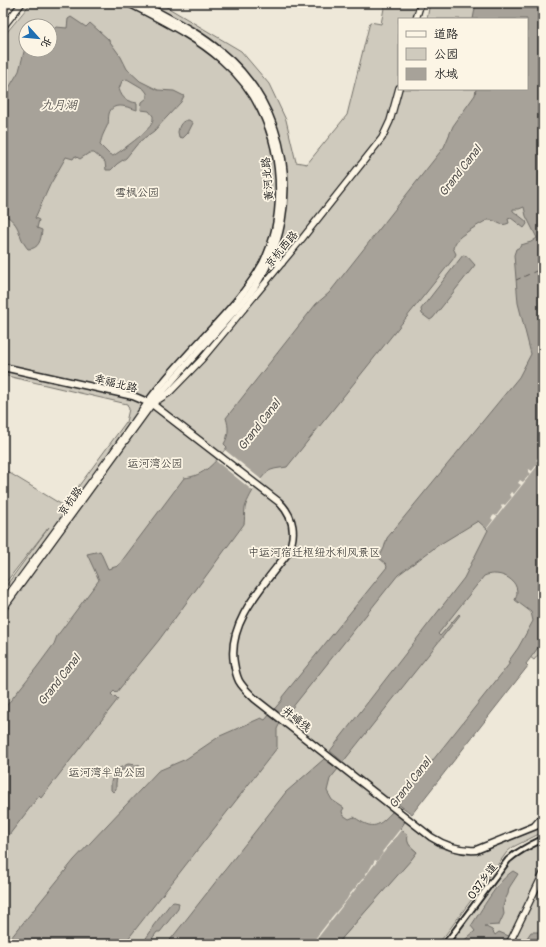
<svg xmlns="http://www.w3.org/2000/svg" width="546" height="947" viewBox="0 0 546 947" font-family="Pangolin,'LXGW WenKai TC',sans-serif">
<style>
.green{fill:#cfcabd;stroke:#76736c;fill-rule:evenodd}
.water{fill:#a7a299;stroke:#6f6c67;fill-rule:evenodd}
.pier{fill:#eee8d9}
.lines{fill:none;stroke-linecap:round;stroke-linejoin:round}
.ferry{stroke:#5b5854;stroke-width:1;stroke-dasharray:5 4;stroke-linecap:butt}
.minor-casing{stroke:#1c1c1c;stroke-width:8}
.tertiary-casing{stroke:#1c1c1c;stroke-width:8}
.secondary-casing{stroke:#1c1c1c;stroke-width:9}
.minor{stroke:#fcf5e5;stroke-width:4.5}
.tertiary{stroke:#fcf5e5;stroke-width:5.5}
.secondary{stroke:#fcf5e5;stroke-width:6}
.labels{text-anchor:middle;stroke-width:3.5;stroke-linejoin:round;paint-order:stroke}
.street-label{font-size:11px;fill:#1c1c1c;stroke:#fcf5e5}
.park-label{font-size:11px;fill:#52504c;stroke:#fcf5e5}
.water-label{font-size:12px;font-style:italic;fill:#5b5854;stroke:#fcf5e5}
</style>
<rect width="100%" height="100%" fill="#eee8d9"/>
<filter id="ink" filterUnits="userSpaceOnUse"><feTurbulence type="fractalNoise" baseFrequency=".025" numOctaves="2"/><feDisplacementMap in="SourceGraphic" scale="8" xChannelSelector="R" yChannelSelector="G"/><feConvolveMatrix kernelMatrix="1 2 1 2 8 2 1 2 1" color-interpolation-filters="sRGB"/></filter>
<g filter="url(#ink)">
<g class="green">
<path d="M31 3H160L241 51 269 84 286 120 296 162 307 164 347 115 370 22 381 24 385 3H417L413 19H399V89H527V19H427L430 3H543V649L534 660 525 653 294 944H3V590L49 527 3 586V469L64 506 126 422 129 409 127 404 3 375V37ZM26 26H50V50H26Z"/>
<polygon points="406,820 439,845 438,847 461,852 483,851 543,825 543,832 513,847 507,852 446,934 441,940 434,944 337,944 417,852 408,844 407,839 400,829"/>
<polygon points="543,835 543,944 440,944 447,936 504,860 513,851"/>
</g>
<g class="water">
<path d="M476 3H543V641L526 664 528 666 412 814 398 804 510 663 508 662 518 648 533 621 531 612 515 600C524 581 500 569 484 576L438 634 440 636 459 614 460 615 343 762 330 751 464 578 488 530 478 521 437 546 398 575 280 723 277 729V748L124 944H6L74 860 158 771 186 759 220 736 261 718 265 720 282 700V697L387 567 386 564 379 558 384 548 387 538 519 377 531 354 518 303 514 255 516 249 520 247 521 245 531 242 537 238 526 216 524 207 519 209H513V211L526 221 527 224 524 228 511 218 508 219 509 223C499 228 497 219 488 220 486 220 463 234 460 237 457 240 455 243 453 248L456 254 454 258 287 467C282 468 276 468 271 470 262 473 247 499 245 508 244 514 245 519 244 524L159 640 116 693 114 691 111 694 114 697 115 696 118 699 41 798 39 796 3 843V710L37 667 54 644 57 636 99 580 87 554 100 551 108 569 118 566 184 478C204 476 215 463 227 447L224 444C229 435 229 427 226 418L316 304 329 293 444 147 453 126 475 95 476 89H527V19H473Z"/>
<path d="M71 17 86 27 90 23 108 39 121 57 127 69 140 81 158 90 174 91 184 96 181 102 154 131 139 142 126 158 117 164 111 170H106L105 162 94 153H89L80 159 75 156 73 159 66 157 50 185 35 218 39 220 37 228 42 230C41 240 39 249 28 249 16 235 23 225 3 214V98L19 71 26 44V50H50V33L56 27 67 28 68 19ZM127 79 144 89 147 93V98L142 102 141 110 149 111 153 116C153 118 153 121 152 123 149 131 121 151 113 156L109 154 100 145C102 135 104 133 108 124 109 121 108 118 109 114 112 101 128 107 137 110V103C127 101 123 100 119 89L122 81Z"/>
<path d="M189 120 193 123 188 133 183 138 179 137 178 132C179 125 182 120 189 120Z"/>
<polygon points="463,255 467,256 475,265 433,318 430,320 422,314 421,309"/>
<path d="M324 759 338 769 330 779 327 791 332 800 344 808 342 811 343 815 349 819 354 817C374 831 378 827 394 810L406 820 400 829 408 835C406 844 411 847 417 852L411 860 337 944H167L286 792Z"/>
<polygon points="128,764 139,765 140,769 136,772 127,769 118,771 116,783 116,789 113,792 111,790 111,782 115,770"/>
<path d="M513 871 518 874 509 888 508 894 505 900 503 907 504 914 499 925 484 926 492 930 495 935 499 932 521 941 527 938 531 932H543V944H460L475 931 471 926C481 911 498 880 513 871Z"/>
<polygon points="174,902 179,903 178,909 160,932 157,932 148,944 142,944 151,931 153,926 171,903"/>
</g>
<g class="pier">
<polygon points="225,450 262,480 253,491 216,461"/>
<polygon points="539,457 541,459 543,457 543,459 487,529 487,528 493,520 491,518 494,515 496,516 502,508 501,506 503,504 505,505 512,497 509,495 511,492 514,494 521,485 518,483 520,480 523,482 530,474 528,472 529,469 532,471 539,462 536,460"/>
<polygon points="400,829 401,830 375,864 313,944 311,944 329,921 331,918 347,899 349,895 356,887 356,886 358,883 359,883 365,876 365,875 367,872 368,872 375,860 377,861 383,853 382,852"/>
</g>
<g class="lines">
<polyline class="ferry" points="516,280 543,268"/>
<g class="minor-casing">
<path id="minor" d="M445 944 450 938 508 860C518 851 530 845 543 839"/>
</g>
<g class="tertiary-casing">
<g id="tertiary">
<polyline points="416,19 421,3"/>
<polyline points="3,27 22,3"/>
<polyline points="278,257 277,263 282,263"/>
<polyline points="3,602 111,455 148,402"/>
<polyline points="3,609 152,404 169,393 202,359 301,240 382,138 390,121 399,88"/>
<polyline points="535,825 543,816"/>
<polyline points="509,944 543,874"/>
</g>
</g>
<g class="secondary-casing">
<g id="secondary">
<path d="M129 3C161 20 195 36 222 60 238 74 252 91 261 110 285 158 287 229 256 275 225 321 180 357 148 402"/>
<path d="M141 3C168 18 198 32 221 52 288 106 304 207 259 280 250 296 235 310 223 324 199 351 175 377 152 404"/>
<path d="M3 367 133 396 152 404 279 502C294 517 297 535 287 554 264 585 227 622 234 663 235 669 236 675 239 681 243 688 249 693 255 699L431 837C445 846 460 851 476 850L543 823"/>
</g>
</g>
<use href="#minor" class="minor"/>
<use href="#tertiary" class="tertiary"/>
<use href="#secondary" class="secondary"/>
</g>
</g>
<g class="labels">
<g class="street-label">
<text transform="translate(267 179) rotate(-95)" y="4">黄河北路</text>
<text transform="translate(281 249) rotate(-50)" y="4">京杭西路</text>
<text transform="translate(116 383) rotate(14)" y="4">幸福北路</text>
<text transform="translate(70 501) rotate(-54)" y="4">京杭路</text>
<text transform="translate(297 719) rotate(38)" y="4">井嶂线</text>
<text transform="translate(482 881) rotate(-54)" y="4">037乡道</text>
</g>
<g class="park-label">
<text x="137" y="196">雪枫公园</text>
<text x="155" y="467">运河湾公园</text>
<text x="314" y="556">中运河宿迁枢纽水利风景区</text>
<text x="107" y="776">运河湾半岛公园</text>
</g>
<g class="water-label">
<text x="59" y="109">九月湖</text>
<text transform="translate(460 171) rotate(-52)" y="4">Grand Canal</text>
<text transform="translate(259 425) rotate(-52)" y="4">Grand Canal</text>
<text transform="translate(59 680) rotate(-52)" y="4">Grand Canal</text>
<text transform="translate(410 783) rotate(-52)" y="4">Grand Canal</text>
</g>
</g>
<rect width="546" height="947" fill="none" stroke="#fcf5e5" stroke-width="16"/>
<rect x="8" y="8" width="530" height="931" fill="none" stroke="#1c1c1c" stroke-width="1.5" filter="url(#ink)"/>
<rect x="398" y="18" width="130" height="72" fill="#fcf5e5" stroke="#a29e95"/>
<rect x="406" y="31" width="20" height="6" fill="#fcf5e5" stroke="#a29e95"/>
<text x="434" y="38" font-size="12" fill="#1c1c1c">道路</text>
<rect x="406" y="48" width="20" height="12" fill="#cfcabd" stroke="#a29e95"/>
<text x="434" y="58" font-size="12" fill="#1c1c1c">公园</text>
<rect x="406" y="68" width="20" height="12" fill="#a7a299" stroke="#a29e95"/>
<text x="434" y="78" font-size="12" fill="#1c1c1c">水域</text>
<g transform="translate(38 38) rotate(117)"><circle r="19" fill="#fcf5e5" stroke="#a29e95"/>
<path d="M0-3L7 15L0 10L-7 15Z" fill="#1f6fb2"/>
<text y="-6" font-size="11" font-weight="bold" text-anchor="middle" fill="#1c1c1c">北</text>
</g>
</svg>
